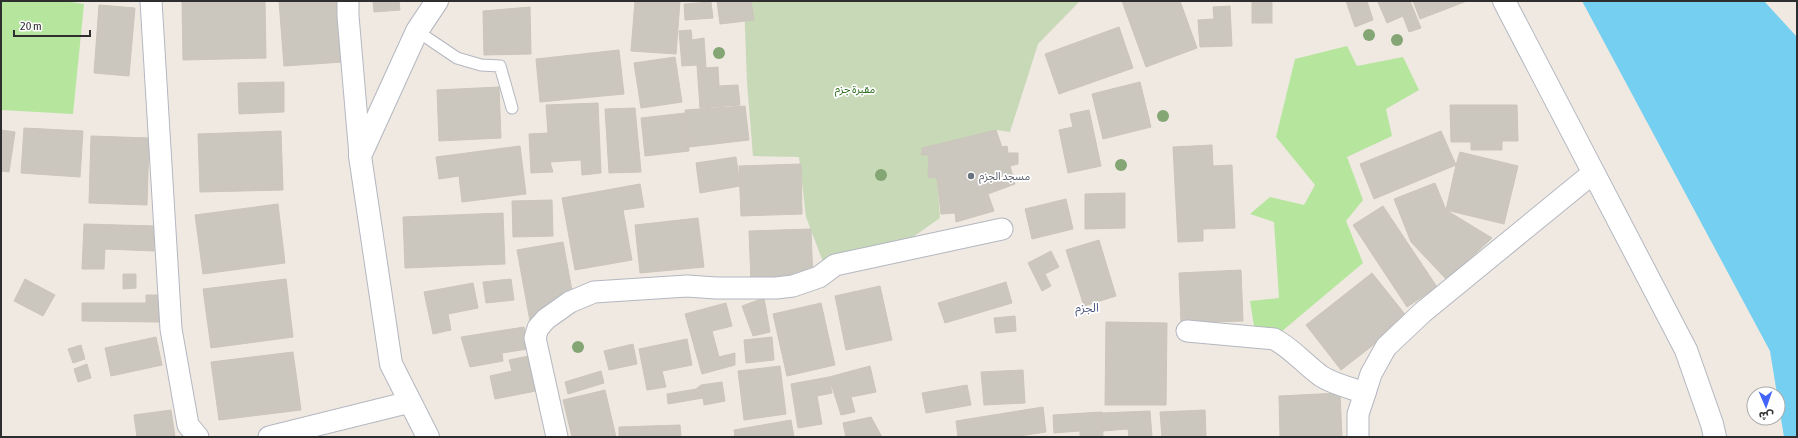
<svg xmlns="http://www.w3.org/2000/svg" width="1798" height="438" viewBox="0 0 1798 438" font-family="'Asap Condensed','Noto Sans Arabic',sans-serif">
<style>
.green{fill:#b6e59e}
.cemetery{fill:#c8d9b8}
.water{fill:#75cff0}
.building{fill:#cbc7bf;stroke:#cbc5ba}
.lines{fill:none;stroke-linecap:round;stroke-linejoin:round}
.service-casing{stroke:#b4b7c1;stroke-width:13}
.minor-casing{stroke:#b4b7c1;stroke-width:23}
.tertiary-casing{stroke:#b4b7c1;stroke-width:24}
.service{stroke:#fff;stroke-width:11}
.minor{stroke:#fff;stroke-width:21}
.tertiary{stroke:#fff;stroke-width:22}
.tree{fill:#84a574}
.worship-dot{fill:#6b7280;stroke:#fff;stroke-width:1.5}
.labels{text-anchor:middle;stroke-width:3.5;stroke-linejoin:round;paint-order:stroke}
.park-label{font-size:11px;fill:#2c6e1b;stroke:#fff}
.worship-label{font-size:11px;fill:#5b616d;stroke:#fff;text-anchor:start}
.neighbourhood-label{font-size:12px;fill:#4d5680;stroke:#fff}
</style>
<rect width="100%" height="100%" fill="#efe9e1"/>
<g class="green">
<polygon points="1,1 64,1 84,4 73,114 1,110"/>
<polygon points="1347,46 1357,66 1403,57 1419,90 1386,109 1392,136 1347,157 1363,200 1346,221 1363,263 1281,332 1255,332 1250,301 1279,298 1274,222 1250,214 1270,197 1304,205 1315,185 1276,137 1295,59"/>
</g>
<polygon class="cemetery" points="744,1 1080,1 1038,44 1010,132 996,130 922,148 921,155 929,155 928,177 937,178 940,218 897,248 823,262 806,217 799,157 753,156 747,83"/>
<polygon class="water" points="1582,1 1764,1 1797,37 1797,437 1784,437 1770,351"/>
<g class="building">
<polygon points="182,1 265,1 266,58 183,60"/>
<polygon points="279,1 339,1 343,62 284,66"/>
<polygon points="373,1 399,1 400,10 374,12"/>
<polygon points="630,1 680,1 676,54 631,51 635,1"/>
<polygon points="717,1 751,1 754,20 720,24"/>
<polygon points="1122,1 1180,1 1197,48 1146,67"/>
<rect x="1252" y="1" width="20" height="22"/>
<polygon points="1346,1 1367,1 1373,20 1355,27"/>
<polygon points="1380,1 1410,1 1421,28 1409,32 1403,16 1387,23 1378,2"/>
<polygon points="1413,1 1467,1 1420,19"/>
<polygon points="711,2 713,18 685,20 684,4"/>
<polygon points="99,5 135,8 129,76 94,73"/>
<polygon points="1230,6 1232,46 1200,47 1198,20 1214,19 1213,7"/>
<polygon points="530,7 531,54 484,55 483,11"/>
<polygon points="1119,27 1133,68 1059,94 1045,54"/>
<polygon points="691,30 692,40 704,38 706,68 718,67 719,86 738,85 740,105 700,108 697,65 682,66 679,31"/>
<polygon points="619,50 624,94 540,102 536,59"/>
<polygon points="675,57 682,102 641,108 634,63"/>
<polygon points="284,82 284,112 239,114 238,83"/>
<polygon points="1140,82 1151,127 1103,139 1092,94"/>
<polygon points="499,87 501,138 439,141 437,90"/>
<polygon points="598,103 601,173 582,175 581,160 550,162 553,172 531,173 529,134 548,133 546,105"/>
<polygon points="1450,105 1517,105 1518,141 1502,141 1502,150 1471,150 1471,142 1451,142"/>
<polygon points="745,106 749,140 689,147 685,110"/>
<polygon points="635,108 641,172 609,173 605,109"/>
<polygon points="1089,110 1101,166 1068,173 1059,130 1073,127 1070,114"/>
<polygon points="685,113 689,151 645,156 641,118"/>
<polygon points="24,128 83,131 80,177 21,173"/>
<polygon points="1,130 15,132 9,172 1,171"/>
<polygon points="996,130 1002,147 1007,146 1008,153 1018,153 1018,164 1010,166 1015,184 988,194 994,211 956,222 955,213 941,214 937,178 928,177 929,155 921,155 922,148"/>
<polygon points="281,131 283,190 200,192 198,134"/>
<polygon points="1441,131 1456,165 1374,199 1360,164"/>
<polygon points="91,136 149,138 147,205 89,203"/>
<polygon points="1212,145 1213,166 1232,165 1235,228 1203,229 1203,241 1178,242 1173,147"/>
<polygon points="520,146 526,194 462,202 459,176 439,179 436,157"/>
<polygon points="1460,152 1518,166 1504,224 1446,210 1456,165"/>
<polygon points="736,157 740,186 700,193 696,163"/>
<polygon points="801,164 802,214 741,216 739,166"/>
<polygon points="1435,183 1446,210 1492,238 1447,280 1411,242 1394,199"/>
<polygon points="640,184 644,207 623,210 632,260 575,270 562,198"/>
<polygon points="1125,193 1125,228 1085,229 1085,194"/>
<polygon points="1066,199 1073,229 1032,239 1025,209"/>
<polygon points="552,200 553,236 513,237 512,201"/>
<polygon points="278,204 285,263 203,274 195,215"/>
<polygon points="1383,206 1437,287 1407,307 1353,225"/>
<polygon points="503,213 505,264 405,268 403,217"/>
<polygon points="698,218 704,267 640,273 635,225"/>
<polygon points="84,224 155,226 154,251 105,249 104,269 82,269"/>
<polygon points="811,229 813,280 751,282 749,231"/>
<polygon points="1099,240 1116,296 1084,306 1066,250"/>
<polygon points="563,242 573,296 530,321 517,250"/>
<polygon points="1051,251 1059,267 1045,274 1051,286 1042,291 1028,263"/>
<polygon points="1241,270 1243,321 1181,323 1179,273"/>
<polygon points="1372,273 1408,318 1341,370 1306,325"/>
<polygon points="123,274 136,274 136,288 123,289"/>
<polygon points="25,279 55,295 43,316 14,301"/>
<polygon points="286,279 293,337 211,348 203,289"/>
<polygon points="511,279 514,300 486,303 483,282"/>
<polygon points="1006,282 1012,303 945,323 938,303"/>
<polygon points="473,283 478,308 448,314 451,330 433,334 424,292"/>
<polygon points="880,286 892,340 846,350 835,296"/>
<polygon points="146,295 159,295 159,322 82,321 82,303 146,303"/>
<polygon points="764,298 770,332 753,336 742,306"/>
<polygon points="726,303 732,326 712,331 719,357 735,353 735,365 702,374 685,314"/>
<polygon points="821,303 835,365 787,376 773,314"/>
<polygon points="1015,316 1016,331 996,333 994,318"/>
<polygon points="1106,322 1167,323 1166,405 1105,405"/>
<polygon points="524,327 528,349 502,353 503,361 470,367 461,337"/>
<polygon points="156,337 162,365 111,376 105,348"/>
<polygon points="772,337 774,360 746,363 744,340"/>
<polygon points="687,339 692,365 662,371 666,387 647,390 639,349"/>
<polygon points="633,344 637,364 609,370 604,351"/>
<polygon points="81,345 85,359 73,363 68,349"/>
<polygon points="293,352 301,410 219,420 211,362"/>
<polygon points="534,355 541,390 495,399 490,376 512,371 509,360"/>
<polygon points="87,364 91,378 78,382 74,369"/>
<polygon points="780,366 786,414 744,420 738,371"/>
<polygon points="870,366 876,392 851,397 855,412 841,415 829,377"/>
<polygon points="1023,370 1025,403 984,405 981,372"/>
<polygon points="601,371 604,383 568,394 565,382"/>
<polygon points="829,377 832,393 817,396 822,424 798,428 791,384"/>
<polygon points="722,382 725,401 704,405 703,398 668,404 667,394 696,389 701,385"/>
<polygon points="967,385 971,405 926,413 922,393"/>
<polygon points="605,390 616,437 572,437 563,400"/>
<polygon points="1340,393 1342,437 1280,437 1279,396"/>
<polygon points="1043,407 1046,432 1013,437 958,437 956,421"/>
<polygon points="171,410 175,437 137,437 134,415"/>
<polygon points="1205,410 1206,437 1162,437 1160,412"/>
<polygon points="1150,411 1152,437 1129,437 1128,429 1103,431 1102,413"/>
<polygon points="1102,412 1103,437 1080,437 1080,431 1054,433 1053,415"/>
<polygon points="871,417 882,437 846,437 843,423"/>
<polygon points="791,420 794,437 735,437 734,430"/>
<polygon points="680,425 681,437 619,437 619,427"/>
</g>
<g class="lines">
<g class="service-casing">
<polyline id="service" points="417,31 457,58 481,65 500,66 512,108"/>
</g>
<g class="minor-casing">
<g id="minor">
<polyline points="151,1 171,329 188,425 198,437"/>
<polyline points="348,1 348,16 360,156"/>
<path d="M1187 331 1274 339C1292 348 1304 364 1321 376 1333 384 1351 388 1365 393"/>
<polyline points="269,437 410,402"/>
<polyline points="557,437 535,338 538,328 546,319 570,302 594,292 687,286 716,288 776,288 793,286 819,277 835,265 1002,229"/>
<polyline points="1358,437 1358,414 1365,393 1371,374 1386,347 1423,312 1593,173"/>
</g>
</g>
<g class="tertiary-casing">
<g id="tertiary">
<polyline points="1504,1 1686,350 1712,424 1715,437"/>
<polyline points="428,437 391,364 360,156 417,31 437,1"/>
</g>
</g>
<use href="#service" class="service"/>
<use href="#minor" class="minor"/>
<use href="#tertiary" class="tertiary"/>
</g>
<g class="tree">
<circle cx="1369" cy="35" r="6"/>
<circle cx="1397" cy="40" r="6"/>
<circle cx="719" cy="53" r="6"/>
<circle cx="1163" cy="116" r="6"/>
<circle cx="1121" cy="165" r="6"/>
<circle cx="881" cy="175" r="6"/>
<circle cx="578" cy="347" r="6"/>
</g>
<circle class="worship-dot" cx="971" cy="176" r="4"/>
<g class="labels">
<g class="park-label">
<text x="855" y="93">مقبرة جزم</text>
</g>
<g class="worship-label">
<text x="979" y="180">مسجد الجزم</text>
</g>
<g class="neighbourhood-label">
<text x="1087" y="312">الجزم</text>
</g>
</g>
<rect width="1798" height="438" fill="none" stroke="#2e2e2e" stroke-width="4"/>
<g transform="translate(1766 406) rotate(178)"><circle r="19" fill="#ffffff" stroke="#ababab"/>
<path d="M0-3L7 15L0 10L-7 15Z" fill="#4264fb"/>
<text y="-6" font-size="11" font-weight="bold" text-anchor="middle" fill="#2e2e2e">ش</text>
</g>
<path d="M14 30v6h76v-6" fill="none" stroke="#2e2e2e" stroke-width="2"/>
<text x="20" y="30" font-size="12" fill="#2e2e2e" stroke="#ffffff" stroke-width="3" paint-order="stroke">20 m</text>
</svg>
